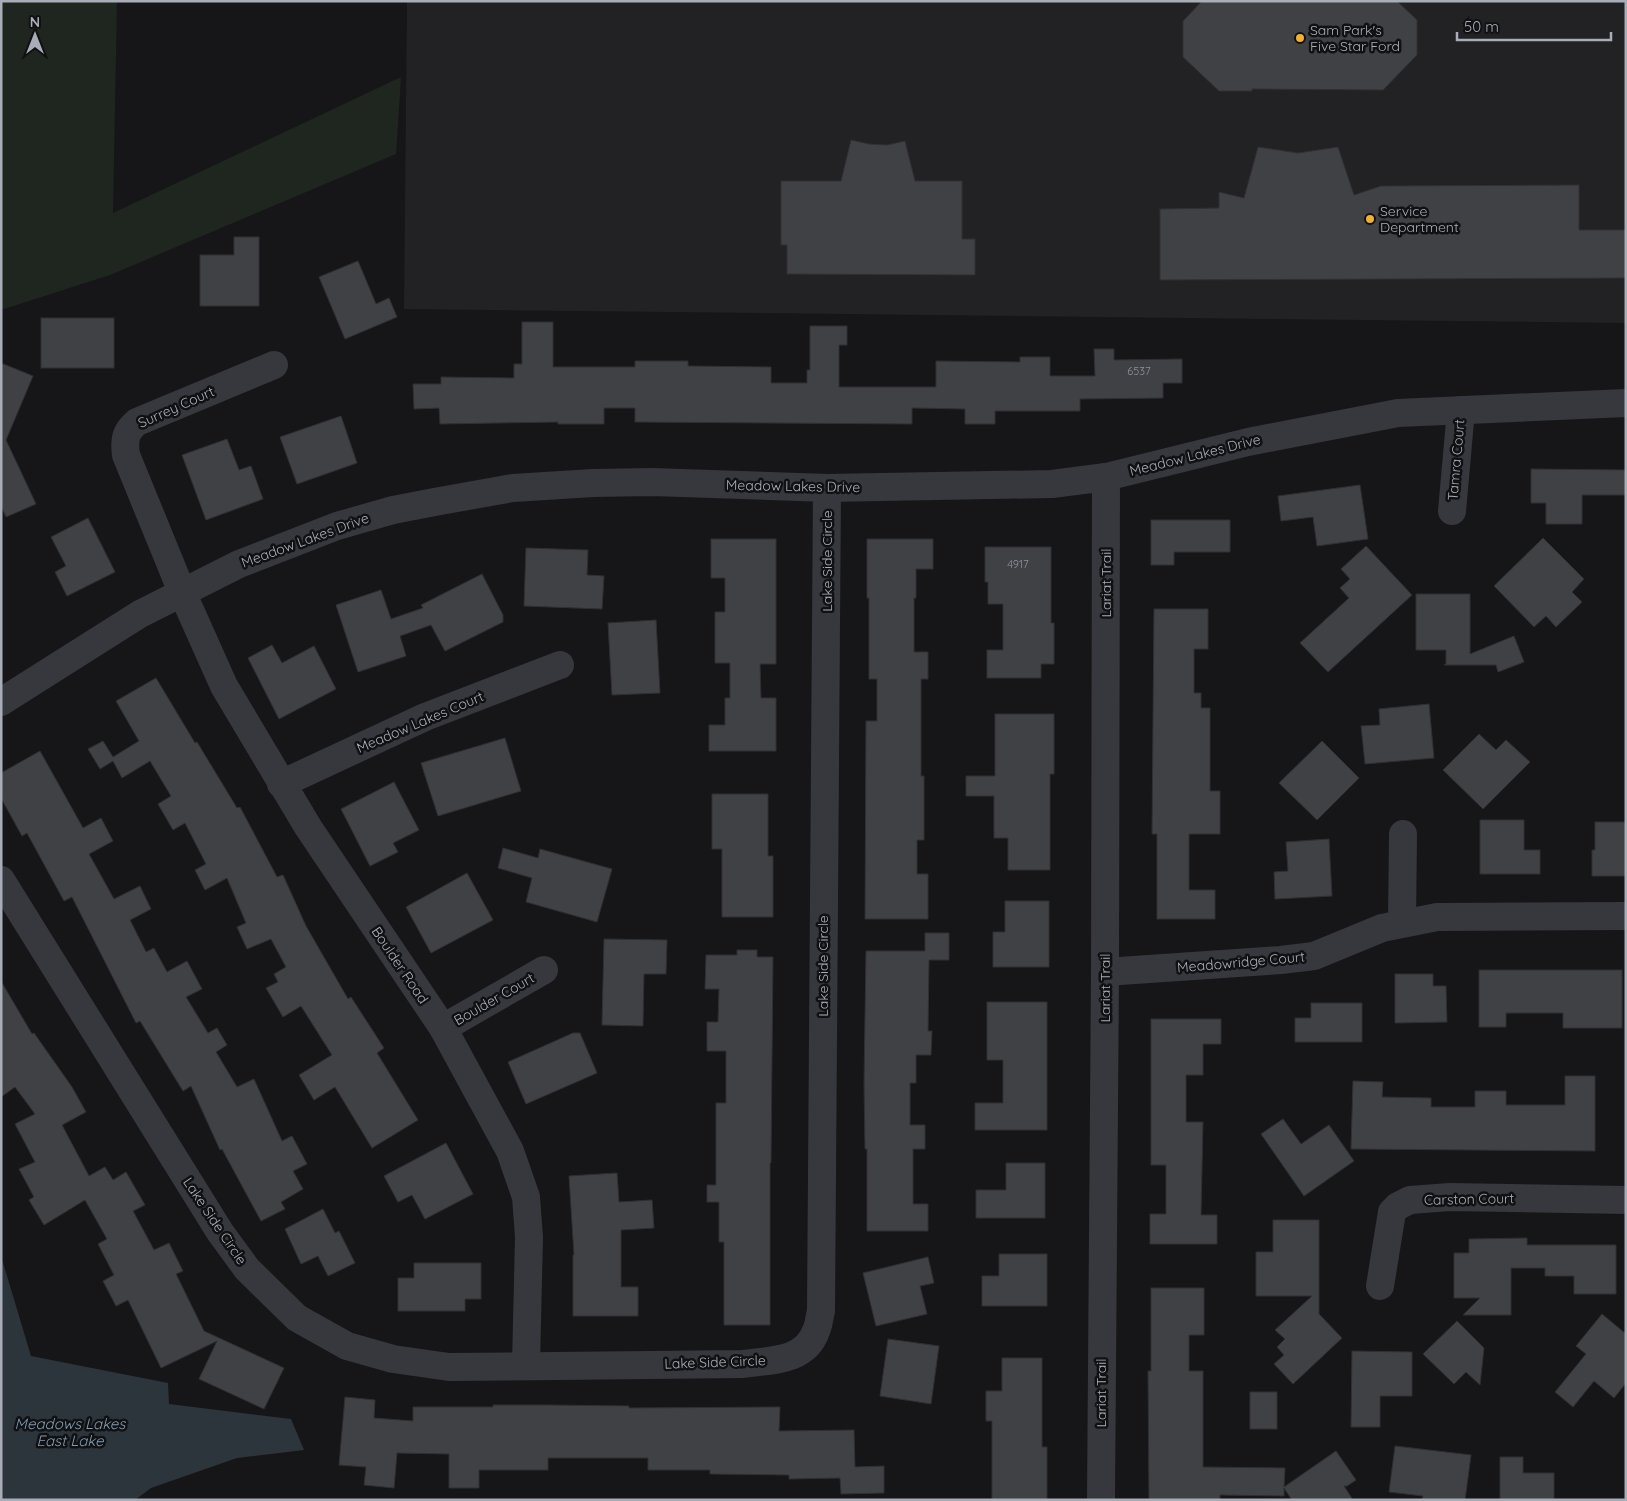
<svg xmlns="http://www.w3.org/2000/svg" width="1627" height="1501" viewBox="0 0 1627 1501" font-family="Quicksand,sans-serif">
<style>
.built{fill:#222225}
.green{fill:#1e261f}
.water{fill:#2c353c}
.building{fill:#404145;stroke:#303034}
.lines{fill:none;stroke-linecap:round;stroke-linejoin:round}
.minor{stroke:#37383d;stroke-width:28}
.poi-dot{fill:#f2b134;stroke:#111113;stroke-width:2}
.labels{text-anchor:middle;stroke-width:5;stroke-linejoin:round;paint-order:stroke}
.number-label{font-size:11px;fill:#8e929b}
.poi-label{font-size:14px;fill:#a8adb8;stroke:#111113;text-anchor:start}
.street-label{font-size:14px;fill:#a8adb8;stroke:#111113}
.water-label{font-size:15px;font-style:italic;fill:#7f9bb3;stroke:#111113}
</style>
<rect width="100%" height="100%" fill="#161618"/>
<polygon class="built" points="407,1 1626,1 1626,323 404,309"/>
<polygon class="green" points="1,1 117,1 113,213 401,77 396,154 110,275 1,310"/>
<polygon class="water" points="1,1256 31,1356 168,1383 169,1404 291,1419 304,1450 237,1458 151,1488 135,1500 1,1500"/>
<g class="building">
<polygon points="1202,1 1397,1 1417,20 1417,55 1383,90 1252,89 1252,91 1219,91 1183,57 1183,21"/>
<polygon points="851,140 869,144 887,145 905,141 915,181 962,181 962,239 975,239 975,275 787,274 787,245 781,245 781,181 841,181"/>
<polygon points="1258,147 1298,153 1338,147 1354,195 1381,186 1579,185 1579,230 1626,230 1626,278 1160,280 1160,209 1219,208 1219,192 1244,198"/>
<polygon points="234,237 259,237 259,306 200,306 200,255 234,255"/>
<polygon points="358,261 376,304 389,298 397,317 345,339 319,277"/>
<rect x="41" y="318" width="73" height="50"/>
<polygon points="522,322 553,322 553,367 635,367 635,361 688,361 688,366 771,367 771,383 807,383 807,370 810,370 810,326 847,326 847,345 839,345 839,387 936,387 936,361 1020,362 1020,357 1050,357 1050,376 1095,376 1094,349 1114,349 1114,360 1182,359 1182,383 1163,383 1163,398 1080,399 1080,411 995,411 995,424 965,424 965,409 912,408 912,424 635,422 635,408 604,408 604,424 558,424 558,422 440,424 439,408 414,409 413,384 441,384 441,377 514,378 514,364 522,364"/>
<polygon points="1,363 33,376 6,440 36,504 6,517 1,506"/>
<polygon points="341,416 357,463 297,484 280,437"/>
<polygon points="227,439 239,470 251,466 263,499 206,520 182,455"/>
<polygon points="1531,469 1626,470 1626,495 1582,495 1582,524 1546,524 1546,503 1531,503"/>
<polygon points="1360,485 1368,539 1317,546 1313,517 1281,521 1278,496"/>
<polygon points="88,518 115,572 67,596 55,572 66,566 51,537"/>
<polygon points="1151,520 1230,520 1230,552 1174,552 1174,565 1151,565"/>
<polygon points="1543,538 1584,579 1572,592 1582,602 1556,627 1546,616 1534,627 1494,586"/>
<polygon points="711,539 776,539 776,664 760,664 761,698 776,698 776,751 709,751 709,725 725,725 725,698 730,698 730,663 715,663 715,612 725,612 725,578 711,578"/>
<polygon points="867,539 933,539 933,569 916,569 916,598 914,598 914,652 928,652 928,679 921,679 921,776 924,776 924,840 917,840 917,874 928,874 928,919 865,919 866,721 877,721 877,679 869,679 869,598 867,598"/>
<polygon points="1366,546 1412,595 1328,672 1300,643 1349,598 1340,588 1350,579 1341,569"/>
<polygon points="985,547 1051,547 1051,623 1054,623 1054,664 1041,664 1041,678 987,678 987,650 1003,650 1003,604 988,604 988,582 985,582"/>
<polygon points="526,548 588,550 587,575 604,576 602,609 524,606"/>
<polygon points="482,574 503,615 503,622 445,651 431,625 400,636 406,656 358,672 336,605 381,590 391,619 423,608 421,605"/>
<polygon points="1416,594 1470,594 1470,654 1514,636 1524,662 1498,672 1496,665 1444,665 1446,664 1446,650 1416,650"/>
<polygon points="1154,609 1208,609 1208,649 1194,649 1194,693 1201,693 1201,708 1210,708 1210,791 1220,791 1220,834 1189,834 1189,890 1215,890 1215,919 1157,919 1157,834 1152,834"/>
<polygon points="656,620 660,693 612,695 608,623"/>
<polygon points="272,645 282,663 314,646 336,689 279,719 248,658"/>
<polygon points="156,678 195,743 197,742 237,808 240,807 277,877 283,875 306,926 348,999 351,997 384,1048 377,1053 418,1120 372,1148 335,1087 314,1100 299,1075 332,1055 301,1006 283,1017 266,988 278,982 274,974 286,967 271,939 247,949 237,927 246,923 227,878 205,890 195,870 206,864 185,823 173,830 158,804 171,796 150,761 122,778 113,761 100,769 88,749 103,741 113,757 139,741 116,701"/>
<polygon points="1429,704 1434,758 1365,764 1361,726 1380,725 1379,709"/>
<polygon points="995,714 1054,714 1054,774 1050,774 1050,870 1008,870 1008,838 994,838 994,796 966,796 966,776 995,776"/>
<polygon points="1479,734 1496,750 1506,740 1530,762 1483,809 1443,770"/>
<polygon points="505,738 521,791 438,816 421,763"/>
<polygon points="1322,741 1359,778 1317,820 1279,783"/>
<polygon points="40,751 83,828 101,818 113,841 89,854 114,899 140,886 151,909 130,920 146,952 154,948 167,972 187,961 202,989 186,997 208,1033 217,1028 227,1045 216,1052 237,1087 254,1079 282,1141 292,1136 307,1164 293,1171 303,1189 281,1202 285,1209 261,1221 222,1149 220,1150 191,1086 183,1091 140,1021 136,1023 72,897 64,901 27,833 22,836 1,798 1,773"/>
<polygon points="394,782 419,830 393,843 398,852 370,866 341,809"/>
<polygon points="712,794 768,794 768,856 773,856 773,917 722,917 722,849 712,849"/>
<polygon points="1480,820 1524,820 1524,850 1540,850 1540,874 1480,874"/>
<polygon points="1595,822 1626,822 1626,876 1592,876 1592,850 1595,850"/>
<polygon points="1329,839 1332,896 1275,899 1274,872 1288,871 1286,842"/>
<polygon points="503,848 538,858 540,849 612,869 597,922 526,902 532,878 498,868"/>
<polygon points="467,873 493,920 431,953 406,907"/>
<polygon points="1005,901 1049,901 1049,967 993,967 993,932 1005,932"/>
<polygon points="925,933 949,933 949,960 929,960 928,1031 932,1031 931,1055 916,1055 916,1083 910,1083 910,1125 925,1125 925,1149 913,1149 913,1204 928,1204 928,1231 867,1231 867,1149 865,1149 864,1083 866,951 925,951"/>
<polygon points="604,939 667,940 666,974 644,974 643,1026 602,1025"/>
<polygon points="737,950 757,950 757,957 773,957 771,1163 770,1163 770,1325 724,1325 724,1242 719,1242 719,1202 707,1202 707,1185 716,1185 716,1103 726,1103 726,1051 707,1051 707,1022 718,1022 719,989 705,989 706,955 737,955"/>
<polygon points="1479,970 1622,970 1622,1028 1563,1028 1563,1013 1506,1013 1506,1027 1479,1027"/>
<polygon points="1395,974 1433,974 1433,986 1446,986 1447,1022 1395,1023"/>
<polygon points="1,981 32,1034 34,1033 72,1087 86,1112 62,1125 89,1176 105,1167 113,1180 126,1172 145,1205 133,1211 154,1250 169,1243 183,1271 176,1274 204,1331 284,1368 264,1409 199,1379 217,1341 161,1368 128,1300 116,1306 103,1281 114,1275 98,1244 107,1239 85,1200 44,1225 29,1200 34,1197 19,1169 35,1162 15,1124 35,1114 15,1087 1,1097"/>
<polygon points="987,1002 1047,1002 1047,1130 975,1130 975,1103 1003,1103 1003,1060 987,1060"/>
<polygon points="1311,1003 1362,1003 1362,1042 1295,1042 1295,1018 1311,1018"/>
<polygon points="1151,1019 1221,1019 1221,1044 1203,1044 1203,1075 1186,1075 1186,1122 1203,1122 1201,1215 1217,1215 1217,1244 1150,1244 1150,1214 1166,1214 1166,1165 1151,1165"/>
<polygon points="573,1033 580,1033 597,1073 526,1104 508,1062"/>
<polygon points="1565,1076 1595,1076 1595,1151 1351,1149 1353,1081 1383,1082 1382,1097 1431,1098 1431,1107 1475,1107 1475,1091 1506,1091 1506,1105 1565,1105"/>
<polygon points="1283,1119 1301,1144 1329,1125 1354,1161 1304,1196 1261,1134"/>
<polygon points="446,1143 473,1194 425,1219 412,1195 398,1202 384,1176"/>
<polygon points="1006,1163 1045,1163 1045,1218 976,1218 976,1190 1006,1190"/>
<polygon points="617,1173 619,1202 652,1200 654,1228 621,1230 621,1287 638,1287 638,1316 573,1316 573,1255 574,1255 569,1176"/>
<polygon points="323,1209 335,1233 339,1231 355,1263 328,1276 318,1256 301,1264 285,1229"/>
<polygon points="1273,1220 1319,1220 1319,1314 1342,1338 1293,1384 1274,1364 1284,1355 1277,1347 1285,1339 1275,1330 1312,1296 1256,1296 1256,1252 1273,1252"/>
<polygon points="1527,1238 1527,1245 1616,1245 1616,1294 1574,1294 1574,1276 1545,1276 1545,1268 1511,1268 1511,1315 1463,1315 1480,1298 1454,1298 1454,1253 1469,1253 1469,1239"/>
<polygon points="999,1254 1047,1254 1047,1306 982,1306 982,1276 999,1276"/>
<polygon points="928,1257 934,1283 920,1286 927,1314 876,1326 863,1273"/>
<polygon points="414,1263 481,1263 481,1299 465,1299 465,1311 398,1311 398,1278 414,1278"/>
<polygon points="1151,1288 1204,1288 1204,1335 1189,1335 1189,1371 1203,1371 1203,1467 1285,1468 1284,1487 1336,1451 1356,1480 1347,1486 1344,1486 1353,1500 1292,1500 1284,1488 1284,1496 1220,1495 1220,1500 1149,1500 1148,1371 1151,1371"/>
<polygon points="1602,1314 1626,1334 1626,1383 1614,1398 1594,1381 1573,1407 1555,1392 1586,1354 1576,1346"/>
<polygon points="1457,1321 1484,1348 1480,1385 1466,1372 1454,1384 1423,1354"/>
<polygon points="888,1339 939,1346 931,1404 880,1396"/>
<polygon points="1352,1351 1412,1352 1412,1396 1380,1396 1380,1427 1351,1427"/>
<polygon points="1002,1358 1042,1358 1042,1447 1047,1447 1047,1500 992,1500 992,1421 986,1421 986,1391 1002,1391"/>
<rect x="1250" y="1392" width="27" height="37"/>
<polygon points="345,1397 375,1400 374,1418 413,1421 413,1407 493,1407 493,1405 548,1405 629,1406 629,1408 780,1407 779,1431 854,1430 855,1467 884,1466 884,1493 841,1494 840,1478 789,1479 789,1475 710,1474 710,1470 648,1470 648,1458 548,1458 548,1470 479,1470 479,1488 449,1488 449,1454 397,1453 394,1488 364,1485 366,1467 339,1465"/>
<polygon points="1395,1446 1471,1455 1465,1500 1422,1500 1423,1496 1389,1492"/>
<polygon points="1500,1457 1523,1457 1523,1473 1554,1473 1554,1500 1500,1500"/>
</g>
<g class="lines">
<g class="minor">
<path d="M274 365 137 422C125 432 124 440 126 455L182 592 224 686 308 827 443 1028 510 1151 526 1197 529 1237 526 1365"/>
<polyline points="1452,511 1461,410"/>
<polyline points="1,702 140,614 239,564 337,526 393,510 440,501 513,488 593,483 652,482 827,488 1052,484 1106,477 1248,442 1398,413 1626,403"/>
<polyline points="281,784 425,717 560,665"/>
<path d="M1 880 220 1232 247 1269 297 1318 347 1346 393 1359 449 1367 743 1364C770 1360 805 1362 816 1331 819 1325 819 1318 821 1311L827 488"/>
<polyline points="1402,923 1403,834"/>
<polyline points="1105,972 1281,960 1314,956 1382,928 1437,917 1626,916"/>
<polyline points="443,1028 544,970"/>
<polyline points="1380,1286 1392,1212 1398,1206 1410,1200 1450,1197 1626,1200"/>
<polyline points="1101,1500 1105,972 1106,477"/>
</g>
</g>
<g class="poi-dot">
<circle cx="1300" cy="38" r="5"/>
<circle cx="1370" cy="219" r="5"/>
</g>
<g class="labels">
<g class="number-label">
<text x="1139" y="375">6537</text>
<text x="1018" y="568">4917</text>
</g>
<g class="poi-label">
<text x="1310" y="35">Sam Park's<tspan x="1310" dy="16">Five Star Ford</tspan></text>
<text x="1380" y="216">Service<tspan x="1380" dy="16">Department</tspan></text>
</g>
<g class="street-label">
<text transform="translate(176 407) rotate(-24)" y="5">Surrey Court</text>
<text transform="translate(1195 455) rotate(-14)" y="5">Meadow Lakes Drive</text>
<text transform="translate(1456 460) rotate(-85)" y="5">Tamra Court</text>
<text transform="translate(793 486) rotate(1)" y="5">Meadow Lakes Drive</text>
<text transform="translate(305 540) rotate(-20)" y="5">Meadow Lakes Drive</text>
<text transform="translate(827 561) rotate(-90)" y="5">Lake Side Circle</text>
<text transform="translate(1106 583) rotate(-90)" y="5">Lariat Trail</text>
<text transform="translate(420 722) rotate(-23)" y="5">Meadow Lakes Court</text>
<text transform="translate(1241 962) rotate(-5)" y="5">Meadowridge Court</text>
<text transform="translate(400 965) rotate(56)" y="5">Boulder Road</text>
<text transform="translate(823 966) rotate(-90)" y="5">Lake Side Circle</text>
<text transform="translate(1105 988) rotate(-90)" y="5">Lariat Trail</text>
<text transform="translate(494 999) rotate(-30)" y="5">Boulder Court</text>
<text transform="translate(1469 1199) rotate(-1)" y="5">Carston Court</text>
<text transform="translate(215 1221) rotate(56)" y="5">Lake Side Circle</text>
<text transform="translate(715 1362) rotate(-2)" y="5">Lake Side Circle</text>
<text transform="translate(1101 1393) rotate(-90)" y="5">Lariat Trail</text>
</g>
<g class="water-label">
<text x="70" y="1429">Meadows Lakes<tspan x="70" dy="17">East Lake</tspan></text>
</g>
</g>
<rect width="1627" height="1501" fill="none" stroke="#a8adb8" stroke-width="5"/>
<g transform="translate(35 35)" stroke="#111113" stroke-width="4" paint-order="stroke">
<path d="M0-4L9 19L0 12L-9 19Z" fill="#a8adb8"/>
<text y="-8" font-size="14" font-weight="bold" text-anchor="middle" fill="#a8adb8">N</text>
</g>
<path d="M1457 32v8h154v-8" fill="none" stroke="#a8adb8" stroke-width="2.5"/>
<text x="1464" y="32" font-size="15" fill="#a8adb8" stroke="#111113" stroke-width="4" paint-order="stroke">50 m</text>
</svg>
